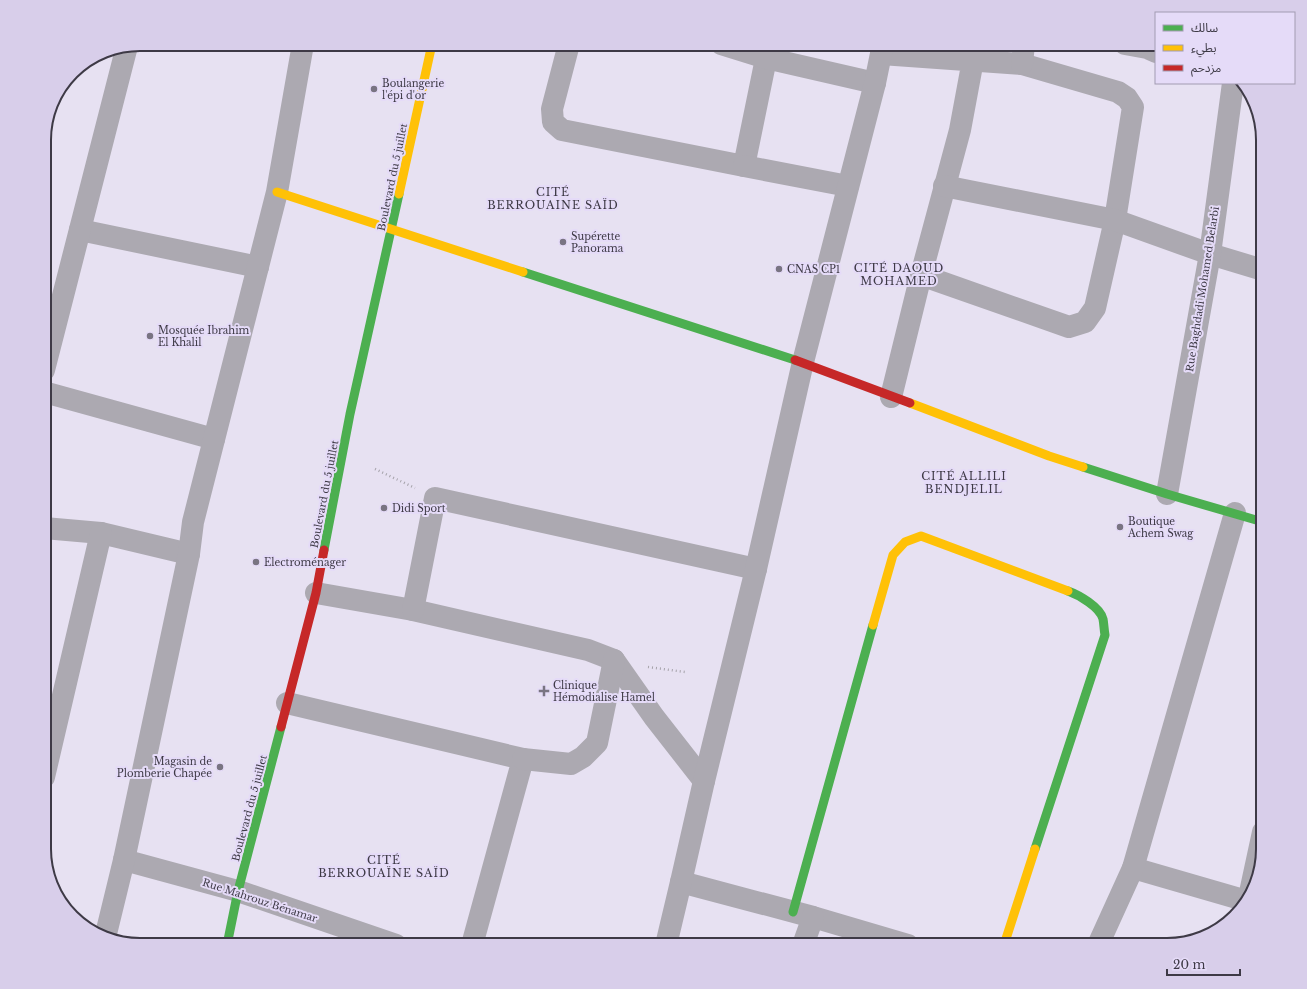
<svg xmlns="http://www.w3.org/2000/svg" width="1307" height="989" viewBox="0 0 1307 989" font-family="'Libre Baskerville','Noto Sans Arabic',serif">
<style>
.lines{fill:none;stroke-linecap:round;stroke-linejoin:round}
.path{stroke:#a6a3ab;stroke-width:2.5;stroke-dasharray:1 3;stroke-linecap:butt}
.street{stroke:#aca9b1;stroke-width:22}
.fast{stroke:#4caf50;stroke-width:9}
.slow{stroke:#ffc107;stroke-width:9}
.jam{stroke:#c62828;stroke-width:9}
.poi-dot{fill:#797482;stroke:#e5dbf8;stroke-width:1.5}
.labels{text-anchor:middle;stroke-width:4;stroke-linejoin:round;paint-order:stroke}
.poi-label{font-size:10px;fill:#3e3a46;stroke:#e5dbf8;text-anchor:start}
.street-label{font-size:10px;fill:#3e3a46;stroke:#e5dbf8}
.neighbourhood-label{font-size:11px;letter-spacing:1px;fill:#3e3a46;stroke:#e5dbf8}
.rim{fill:none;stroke:#3e3a46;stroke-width:2}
</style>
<rect width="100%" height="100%" fill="#e7e1f2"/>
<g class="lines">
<g class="path">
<polyline points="375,469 415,488"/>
<polyline points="648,667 685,672"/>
</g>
<g class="street">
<polyline points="569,44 552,109 553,122 562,130 744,166 769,44"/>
<polyline points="721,44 766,58 875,83"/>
<polyline points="1125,44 1147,48 1156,52"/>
<polyline points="881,54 1022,64 1118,92 1127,98 1133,107 1115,220 1095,308 1085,322 1069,327 921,275 960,130 973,60"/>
<polyline points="1022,64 1024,44"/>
<polyline points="744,166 848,186"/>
<polyline points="944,186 1115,220 1210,254 1263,270"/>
<polyline points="80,230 258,267"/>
<polyline points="44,370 127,46"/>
<polyline points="44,392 214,439"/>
<polyline points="891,397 921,275"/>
<polyline points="1167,494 1210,254 1233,83"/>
<polyline points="44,528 101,533 189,554"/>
<polyline points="316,593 413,610 588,650 614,660 654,717 704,781"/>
<polyline points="413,610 435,498 756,569"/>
<polyline points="287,703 523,759 472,945"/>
<polyline points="523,759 571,764 583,757 597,743 614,660"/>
<polyline points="44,777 101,533"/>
<polyline points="124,860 238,891 396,945"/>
<polyline points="1133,868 1247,901"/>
<polyline points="681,882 813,917 908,945"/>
<polyline points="1249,897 1263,832"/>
<polyline points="105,938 124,860 189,554 193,522 277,192 303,44"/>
<polyline points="666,945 681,882 704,781 756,569 803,362 875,83 883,44"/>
<polyline points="803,945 813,917"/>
<polyline points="1098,945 1133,868 1235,513"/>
</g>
<g class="fast">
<polyline points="523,272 795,360"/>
<polyline points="1083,467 1167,494 1263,522"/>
<polyline points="324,550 350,414 399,194"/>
<path d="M1035 849 1105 635C1104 630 1104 624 1103 619 1100 607 1079 595 1068 591"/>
<polyline points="793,912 873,625"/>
<polyline points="227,945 238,891 281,727"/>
</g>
<g class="slow">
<polyline points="277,192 523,272"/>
<polyline points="399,194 432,44"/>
<polyline points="910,403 1049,456 1083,467"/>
<polyline points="873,625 893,555 905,542 921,536 1068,591"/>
<polyline points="1004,945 1035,849"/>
</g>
<g class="jam">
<polyline points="795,360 910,403"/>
<polyline points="281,727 316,593 324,550"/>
</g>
</g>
<g class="poi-dot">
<circle cx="374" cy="89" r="4"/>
<circle cx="563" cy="242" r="4"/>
<circle cx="779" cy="269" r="4"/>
<circle cx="150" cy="336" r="4"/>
<circle cx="384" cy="508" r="4"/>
<circle cx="1120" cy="527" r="4"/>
<circle cx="256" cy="562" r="4"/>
<path d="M542 685h4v4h4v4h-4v4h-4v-4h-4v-4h4z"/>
<circle cx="220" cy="767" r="4"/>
</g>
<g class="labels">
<g class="poi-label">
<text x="382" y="87">Boulangerie<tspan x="382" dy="12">l'épi d'or</tspan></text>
<text x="571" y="240">Supérette<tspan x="571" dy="12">Panorama</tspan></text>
<text x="787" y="273">CNAS CP1</text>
<text x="158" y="334">Mosquée Ibrahim<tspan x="158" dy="12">El Khalil</tspan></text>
<text x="392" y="512">Didi Sport</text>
<text x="1128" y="525">Boutique<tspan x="1128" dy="12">Achem Swag</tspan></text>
<text x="264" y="566">Electroménager</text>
<text x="553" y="689">Clinique<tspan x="553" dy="12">Hémodialise Hamel</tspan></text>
<text x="212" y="765" text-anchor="end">Magasin de<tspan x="212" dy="12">Plomberie Chapée</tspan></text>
</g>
<g class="street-label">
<text transform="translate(392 177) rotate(-78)" y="4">Boulevard du 5 juillet</text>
<text transform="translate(1202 289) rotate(-81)" y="4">Rue Baghdadi Mohamed Belarbi</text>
<text transform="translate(324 494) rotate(-79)" y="4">Boulevard du 5 juillet</text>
<text transform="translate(249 808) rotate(-75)" y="4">Boulevard du 5 juillet</text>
<text transform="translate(260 900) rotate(18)" y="4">Rue Mahrouz Bénamar</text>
</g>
<g class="neighbourhood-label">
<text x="553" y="196">CITÉ<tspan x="553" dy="13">BERROUAINE SAÏD</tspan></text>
<text x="899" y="272">CITÉ DAOUD<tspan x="899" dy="13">MOHAMED</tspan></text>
<text x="964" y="480">CITÉ ALLILI<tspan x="964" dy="13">BENDJELIL</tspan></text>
<text x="384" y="864">CITÉ<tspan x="384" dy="13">BERROUAÏNE SAÏD</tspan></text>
</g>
</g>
<path d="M0 0H1307V989H0ZM140 51H1167A89 89 0 0 1 1256 140V849A89 89 0 0 1 1167 938H140A89 89 0 0 1 51 849V140A89 89 0 0 1 140 51Z" fill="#d8ceea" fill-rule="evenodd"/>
<path class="rim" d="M140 51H1167A89 89 0 0 1 1256 140V849A89 89 0 0 1 1167 938H140A89 89 0 0 1 51 849V140A89 89 0 0 1 140 51Z"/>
<rect x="1155" y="12" width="140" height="72" fill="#e5dbf8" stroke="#a29bb1"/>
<rect x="1163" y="25" width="20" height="6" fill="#4caf50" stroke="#a29bb1"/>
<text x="1191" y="32" font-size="12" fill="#3e3a46">سالك</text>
<rect x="1163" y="45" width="20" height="6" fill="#ffc107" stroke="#a29bb1"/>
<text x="1191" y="52" font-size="12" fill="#3e3a46">بطيء</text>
<rect x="1163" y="65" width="20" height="6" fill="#c62828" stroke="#a29bb1"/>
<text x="1191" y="72" font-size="12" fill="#3e3a46">مزدحم</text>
<path d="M1167 969v6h73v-6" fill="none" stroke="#3e3a46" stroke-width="2"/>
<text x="1173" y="969" font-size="12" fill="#3e3a46" stroke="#e5dbf8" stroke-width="3" paint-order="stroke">20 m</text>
</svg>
